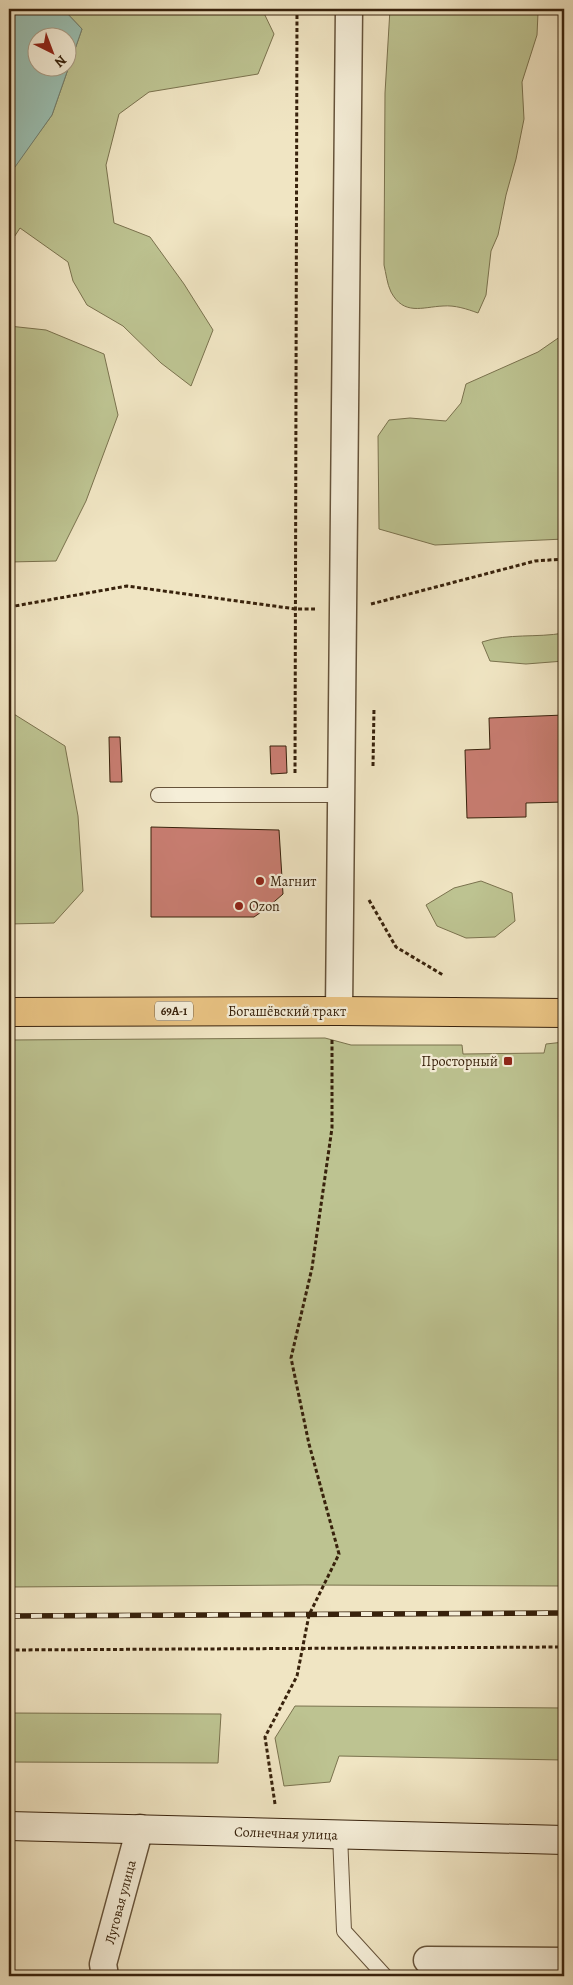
<svg xmlns="http://www.w3.org/2000/svg" width="573" height="1985" viewBox="0 0 573 1985" font-family="Alegreya,serif">
<style>
.green{fill:#bdc391;stroke:#7a724e}
.water{fill:#9abfb2;stroke:#738070;fill-rule:evenodd}
.building{fill:#c87d71;stroke:#38220c}
.lines{fill:none;stroke-linecap:round;stroke-linejoin:round}
.lane-casing{stroke:#66533a;stroke-width:16}
.street-casing{stroke:#66533a;stroke-width:29}
.secondary-casing{stroke:#38220c;stroke-width:30}
.primary-casing{stroke:#38220c;stroke-width:30}
.path{stroke:#38220c;stroke-width:3;stroke-dasharray:4 2.5;stroke-linecap:butt}
.lane{stroke:#f5eed8;stroke-width:14}
.street{stroke:#f5eed8;stroke-width:26}
.secondary{stroke:#f5eed8;stroke-width:28}
.primary{stroke:#e8c282;stroke-width:28}
.rail-casing{stroke:#38220c;stroke-width:5.5}
.rail{stroke:#f5eed8;stroke-width:4;stroke-dasharray:11;stroke-linecap:butt}
.poi-dot{fill:#8f2418;stroke:#f5eed8;stroke-width:2}
.labels{text-anchor:middle;stroke-width:4.5;stroke-linejoin:round;paint-order:stroke}
.shield{fill:#f5eed8;stroke:#715f49;stroke-width:1}
.shield-label{font-size:12px;font-weight:bold;fill:#38220c}
.poi-label{font-size:14px;fill:#38220c;stroke:#f5eed8;text-anchor:start}
.street-label{font-size:14px;fill:#38220c;stroke:#f5eed8}
</style>
<rect width="100%" height="100%" fill="#f0e5c3"/>
<filter id="stains"><feTurbulence type="fractalNoise" baseFrequency=".004" numOctaves="4"/><feColorMatrix values="0 0 0 0 .2 0 0 0 0 .09 0 0 0 0 .02 0 0 0 .5 -.17"/></filter>
<radialGradient id="worn" r=".72"><stop offset=".6" stop-color="#630" stop-opacity="0"/><stop offset="1" stop-color="#630" stop-opacity=".3"/></radialGradient>
<g class="green">
<polygon points="63,9 262,9 274,34 258,74 149,92 119,114 106,165 114,223 150,237 184,284 213,330 191,386 161,363 123,326 87,305 73,281 68,262 20,228 9,245 9,174 52,115 82,29"/>
<path d="M390 9H535L538 13 537 35 522 82 524 119 516 159 506 195 498 235 491 251 486 295 478 313C467 309 455 305 443 306 422 307 404 316 391 292 387 284 386 273 384 265L385 93Z"/>
<polygon points="9,326 46,330 104,354 118,415 86,501 56,561 9,562"/>
<polygon points="564,334 564,539 435,545 379,529 378,436 389,420 410,418 446,421 461,403 466,384 538,352"/>
<path d="M564 633V661L526 664 490 661 482 642C509 633 536 638 564 633Z"/>
<polygon points="9,711 65,746 78,816 83,891 54,923 9,924"/>
<polygon points="481,881 512,893 515,921 495,937 466,938 437,926 426,905 454,888"/>
<polygon points="325,1038 351,1045 462,1045 463,1054 544,1053 546,1044 564,1042 564,1586 305,1585 9,1587 9,1040"/>
<polygon points="295,1706 564,1708 564,1760 339,1756 330,1782 284,1786 275,1738"/>
<polygon points="9,1713 221,1714 218,1763 9,1762"/>
</g>
<path class="water" d="M9 9H63L82 29 52 115 10 174ZM38 38H68V68H38Z"/>
<g class="building">
<polygon points="564,715 564,802 526,803 526,817 467,818 465,750 490,749 489,718"/>
<polygon points="109,737 120,737 122,782 110,782"/>
<polygon points="270,746 286,746 287,773 271,774"/>
<polygon points="151,827 279,830 283,894 267,908 254,917 151,917"/>
</g>
<g class="lines">
<g class="lane-casing">
<g id="lane">
<polyline points="158,795 340,795"/>
<polyline points="340,1835 344,1931 385,1976"/>
</g>
</g>
<g class="street-casing">
<g id="street">
<polyline points="339,1011 349,9"/>
<polyline points="427,1960 564,1961"/>
<polyline points="105,1976 103,1964 140,1828"/>
</g>
</g>
<g class="secondary-casing">
<polyline id="secondary" points="9,1826 564,1840"/>
</g>
<g class="primary-casing">
<polyline id="primary" points="9,1012 339,1011 564,1013"/>
</g>
<g class="path">
<polyline points="371,604 535,561 564,559"/>
<polyline points="9,607 127,586 296,609 315,609"/>
<polyline points="373,766 374,708"/>
<polyline points="295,773 297,9"/>
<polyline points="369,900 396,947 443,975"/>
<polyline points="9,1650 564,1647"/>
<polyline points="275,1804 265,1737 297,1676 309,1615 339,1554 309,1444 291,1358 312,1268 332,1128 332,1039"/>
</g>
<use href="#lane" class="lane"/>
<use href="#street" class="street"/>
<use href="#secondary" class="secondary"/>
<use href="#primary" class="primary"/>
<g class="rail-casing">
<polyline id="rail" points="9,1616 564,1613"/>
</g>
<use href="#rail" class="rail"/>
</g>
<g class="poi-dot">
<circle cx="260" cy="881" r="5"/>
<circle cx="239" cy="906" r="5"/>
<rect x="503" y="1056" width="10" height="10" rx="2.5"/>
</g>
<g class="labels">
<rect class="shield" x="155" y="1001.5" width="38" height="19" rx="4"/>
<g class="shield-label">
<text x="174" y="1015">69А-1</text>
</g>
<g class="poi-label">
<text x="270" y="886">Магнит</text>
<text x="249" y="911">Ozon</text>
<text x="498" y="1066" text-anchor="end">Просторный</text>
</g>
<g class="street-label">
<text x="287" y="1016">Богашёвский тракт</text>
<text transform="translate(286 1833) rotate(2)" y="5">Солнечная улица</text>
<text transform="translate(120 1902) rotate(-75)" y="5">Луговая улица</text>
</g>
</g>
<rect width="573" height="1985" fill="none" stroke="#f0e5c3" stroke-width="30"/>
<rect x="10" y="10" width="553" height="1965" fill="none" stroke="#38220c" stroke-width="2.5"/>
<rect x="15" y="15" width="543" height="1955" fill="none" stroke="#38220c"/>
<g transform="translate(52 52) rotate(138)"><circle r="24" fill="#f5eed8" stroke="#a99c86"/>
<path d="M0-4L9 19L0 12L-9 19Z" fill="#8f2418"/>
<text y="-8" font-size="14" font-weight="bold" text-anchor="middle" fill="#38220c">N</text>
</g>
<rect width="100%" height="100%" filter="url(#stains)"/>
<rect width="100%" height="100%" fill="url(#worn)"/>
</svg>
